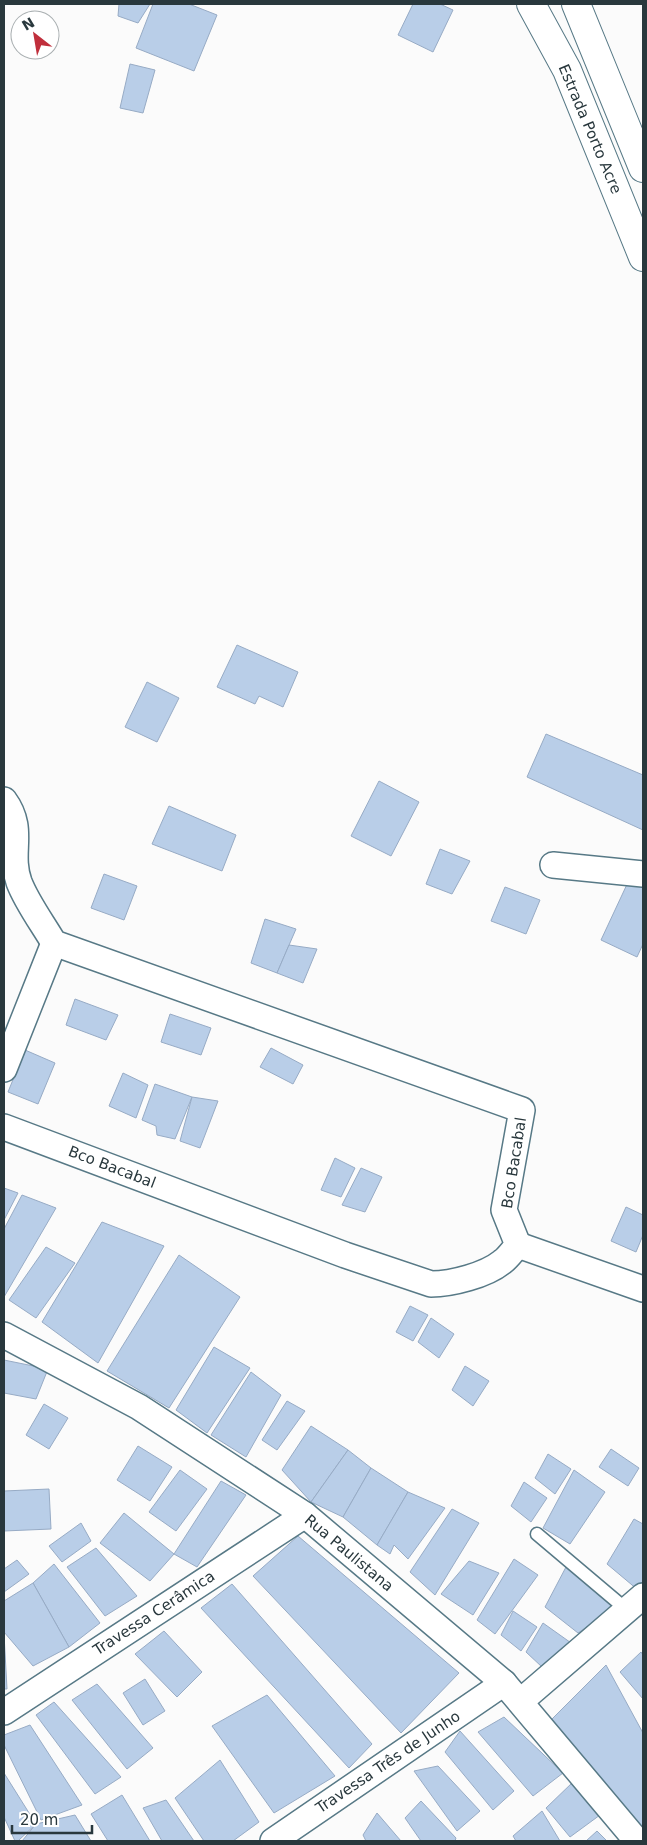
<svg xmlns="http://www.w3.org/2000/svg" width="647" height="1845" viewBox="0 0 647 1845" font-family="'DejaVu Sans',sans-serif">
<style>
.building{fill:#b9cee8;stroke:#97abc5}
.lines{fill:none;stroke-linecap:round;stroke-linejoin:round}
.lane-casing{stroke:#577986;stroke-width:15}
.street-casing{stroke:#577986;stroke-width:28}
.secondary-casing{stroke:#577986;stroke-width:30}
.lane{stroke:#fff;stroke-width:12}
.street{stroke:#fff;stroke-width:25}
.secondary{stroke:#fff;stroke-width:28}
.labels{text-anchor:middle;stroke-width:4;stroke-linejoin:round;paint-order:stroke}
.street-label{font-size:15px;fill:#29383d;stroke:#fff}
</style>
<rect width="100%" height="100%" fill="#fbfbfb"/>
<g class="building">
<polygon points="119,4 150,4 138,23 118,16"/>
<polygon points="153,4 189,4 217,15 194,71 136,48"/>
<polygon points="413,4 440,4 453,10 433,52 398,35"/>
<polygon points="130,64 155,70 143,113 120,108"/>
<polygon points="237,645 298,672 283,707 259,696 255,704 217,687"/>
<polygon points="147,682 179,698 157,742 125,727"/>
<polygon points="546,734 643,775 643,830 527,777"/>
<polygon points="379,781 419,802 391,856 351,836"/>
<polygon points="169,806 236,835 222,871 152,844"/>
<polygon points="440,849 470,861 452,894 426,884"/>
<polygon points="104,874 137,886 124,920 91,908"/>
<polygon points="629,880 643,883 643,944 637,957 601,940"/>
<polygon points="505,887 540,900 526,934 491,921"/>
<polygon points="265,919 296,929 277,973 251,963"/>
<polygon points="289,945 317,949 303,983 277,973"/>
<polygon points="75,999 118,1015 106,1040 66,1025"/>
<polygon points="170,1014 211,1028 201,1055 161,1042"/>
<polygon points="271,1048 303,1065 293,1084 260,1067"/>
<polygon points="25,1050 55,1063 38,1104 8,1092"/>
<polygon points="123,1073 148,1085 136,1118 109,1106"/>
<polygon points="155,1084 192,1097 175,1139 157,1135 156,1126 142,1120"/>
<polygon points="192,1097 218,1101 200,1148 180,1141"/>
<polygon points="335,1158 355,1168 341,1197 321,1190"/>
<polygon points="361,1168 382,1177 365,1212 342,1205"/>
<polygon points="4,1188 18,1193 4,1220"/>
<polygon points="22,1195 56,1208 4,1297 4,1229"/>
<polygon points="626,1207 643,1215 643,1235 636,1252 611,1241"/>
<polygon points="102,1222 164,1246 98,1363 42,1322"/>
<polygon points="46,1247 75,1263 36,1318 9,1300"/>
<polygon points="179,1255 240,1297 169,1408 107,1371"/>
<polygon points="410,1306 428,1315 413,1341 396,1332"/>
<polygon points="431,1318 454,1334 439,1358 418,1342"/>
<polygon points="214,1347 250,1368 207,1433 176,1410"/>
<polygon points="4,1360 48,1369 36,1399 4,1393"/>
<polygon points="465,1366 489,1381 473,1406 452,1390"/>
<polygon points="251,1372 281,1395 246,1457 211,1435"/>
<polygon points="287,1401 305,1411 277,1450 262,1440"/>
<polygon points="44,1404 68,1418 49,1449 26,1435"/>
<polygon points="311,1426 348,1450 311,1502 282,1470"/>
<polygon points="138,1446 172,1467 150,1501 117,1480"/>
<polygon points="611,1449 639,1468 628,1486 599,1467"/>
<polygon points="348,1450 371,1468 343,1517 311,1502"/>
<polygon points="548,1454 571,1469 555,1494 535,1478"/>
<polygon points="371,1468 408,1492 377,1545 343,1517"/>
<polygon points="180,1470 207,1489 176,1531 149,1512"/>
<polygon points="574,1470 605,1492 570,1544 543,1528"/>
<polygon points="221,1481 246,1495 197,1567 174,1554"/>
<polygon points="524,1482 547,1498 531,1522 511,1506"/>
<polygon points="49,1489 51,1529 4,1531 4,1491"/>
<polygon points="408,1492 445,1508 408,1559 394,1545 390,1554 377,1545"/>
<polygon points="452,1509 479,1523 435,1595 410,1572"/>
<polygon points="124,1513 174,1554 150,1581 100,1543"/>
<polygon points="634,1519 643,1524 643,1586 638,1590 607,1564"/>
<polygon points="81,1523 91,1541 62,1562 49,1546"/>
<polygon points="298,1536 459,1673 401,1733 253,1576"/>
<polygon points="96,1548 137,1596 105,1616 67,1567"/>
<polygon points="514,1559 538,1575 495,1634 477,1620"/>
<polygon points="17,1560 29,1574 4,1592 4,1569"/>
<polygon points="469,1561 499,1573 473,1615 441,1594"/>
<polygon points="54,1564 100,1623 69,1647 33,1583"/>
<polygon points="566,1567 615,1608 578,1633 545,1607"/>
<polygon points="33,1583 69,1647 33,1666 4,1632 4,1601"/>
<polygon points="232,1584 372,1744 349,1768 201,1608"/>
<polygon points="513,1611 537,1627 521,1651 501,1635"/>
<polygon points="543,1623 574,1645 542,1667 526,1652"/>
<polygon points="164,1631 202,1672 177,1697 135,1654"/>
<polygon points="4,1634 7,1689 4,1689"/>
<polygon points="641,1652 643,1655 643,1699 620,1672"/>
<polygon points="606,1665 643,1733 643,1837 549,1722"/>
<polygon points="145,1679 165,1711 143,1725 123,1693"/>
<polygon points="97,1684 153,1748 127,1769 72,1700"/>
<polygon points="267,1695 335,1776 274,1813 212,1726"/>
<polygon points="54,1702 121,1777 95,1794 36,1715"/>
<polygon points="504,1717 563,1773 533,1796 478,1732"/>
<polygon points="30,1725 82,1805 41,1820 4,1745 4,1735"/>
<polygon points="460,1731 514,1791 493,1810 445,1752"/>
<polygon points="220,1760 259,1822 233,1841 204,1841 175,1798"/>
<polygon points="438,1766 480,1811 457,1831 414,1771"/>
<polygon points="4,1773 36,1824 18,1841 15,1841 4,1817"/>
<polygon points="573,1782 600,1815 570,1837 546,1808"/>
<polygon points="122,1795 150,1841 108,1841 91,1814"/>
<polygon points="166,1800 194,1841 162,1841 143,1808"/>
<polygon points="421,1801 456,1838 455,1841 421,1841 405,1818"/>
<polygon points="542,1811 560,1841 516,1841 513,1836"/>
<polygon points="377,1813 401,1841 366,1841 363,1835"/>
<polygon points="75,1815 91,1841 22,1841 36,1824"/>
<polygon points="597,1831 607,1841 586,1841"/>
</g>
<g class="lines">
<g class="lane-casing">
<polyline id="lane" points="537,1534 627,1610"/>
</g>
<g class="street-casing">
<g id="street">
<path d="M4 800C26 830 8 851 19 882 27 903 43 924 54 943L522 1110 504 1210 518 1245C513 1250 508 1258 502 1262 486 1275 452 1284 431 1284L345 1255 4 1127"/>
<polyline points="553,865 643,874"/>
<polyline points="4,1069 54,943"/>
<polyline points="518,1245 643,1289"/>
<polyline points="4,1335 139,1407 305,1515 504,1683 637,1841"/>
<polyline points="521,1701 643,1596"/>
<polyline points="4,1712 305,1515"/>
<polyline points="273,1841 504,1683"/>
</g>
</g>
<g class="secondary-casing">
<g id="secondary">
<polyline points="531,4 567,70 643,257"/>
<polyline points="576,4 643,168"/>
</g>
</g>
<use href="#lane" class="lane"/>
<use href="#street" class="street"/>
<use href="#secondary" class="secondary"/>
</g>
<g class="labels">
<g class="street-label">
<text transform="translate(590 129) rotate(67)" y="5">Estrada Porto Acre</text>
<text transform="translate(514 1163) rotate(-81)" y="5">Bco Bacabal</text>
<text transform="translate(112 1167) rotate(21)" y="5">Bco Bacabal</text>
<text transform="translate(349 1553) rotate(40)" y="5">Rua Paulistana</text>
<text transform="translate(154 1613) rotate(-33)" y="5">Travessa Cerâmica</text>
<text transform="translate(388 1762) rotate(-34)" y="5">Travessa Três de Junho</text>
</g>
</g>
<rect width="647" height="1845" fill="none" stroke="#29383d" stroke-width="10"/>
<g transform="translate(35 35) rotate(329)"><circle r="24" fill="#ffffff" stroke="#a9afb1"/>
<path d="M0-4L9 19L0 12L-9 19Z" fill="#c02f3c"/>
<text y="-8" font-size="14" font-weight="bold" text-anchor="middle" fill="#29383d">N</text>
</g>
<path d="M12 1825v8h80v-8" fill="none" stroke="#29383d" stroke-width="2.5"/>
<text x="20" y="1825" font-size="15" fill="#29383d" stroke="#ffffff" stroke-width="4" paint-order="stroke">20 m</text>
</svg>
